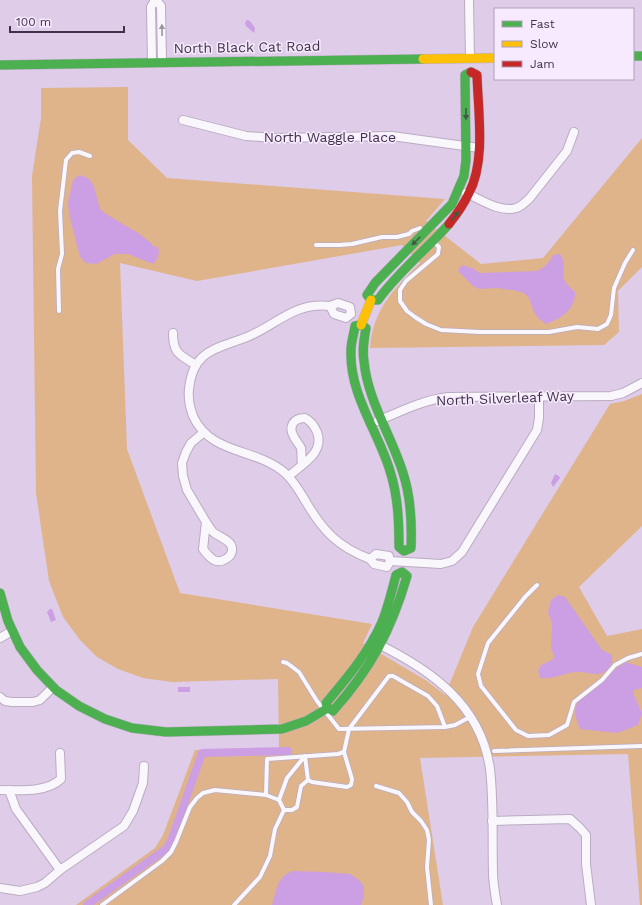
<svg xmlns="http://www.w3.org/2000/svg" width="642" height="905" viewBox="0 0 642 905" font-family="'Work Sans',sans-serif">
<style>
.green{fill:#dfb48b}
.water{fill:#cc9ee3}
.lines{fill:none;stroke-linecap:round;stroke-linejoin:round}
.canal{stroke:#cc9ee3;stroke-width:8}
.lane-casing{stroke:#baacc1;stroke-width:5.5}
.street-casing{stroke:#baacc1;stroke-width:10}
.fast-casing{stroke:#baacc1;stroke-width:10}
.slow-casing{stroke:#baacc1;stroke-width:10}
.jam-casing{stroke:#baacc1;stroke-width:10}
.lane{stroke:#faf7fc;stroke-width:4}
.street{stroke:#faf7fc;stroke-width:8}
.fast{stroke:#4caf50;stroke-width:9}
.slow{stroke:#ffc107;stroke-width:9}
.jam{stroke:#c62828;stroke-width:9}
.oneway{fill:#9c94a1}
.oneway2{fill:#435849}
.labels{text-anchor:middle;stroke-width:3;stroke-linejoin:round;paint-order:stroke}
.street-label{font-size:14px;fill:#3f3246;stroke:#f7eaff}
</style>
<rect width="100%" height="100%" fill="#decce8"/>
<path class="green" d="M128 87V140L167 178 445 199 426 221 481 264 543 258 642 138V267L618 291 619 332 604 345 370 348C373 309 394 289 420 263L402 245 197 281 120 263 127 449 180 593 372 624 363 643 427 681 445 695 473 627 610 404 624 401 642 394V526L579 587 607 636 642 629V905H640L628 754 420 758 443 905H76L155 848 163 835 195 750 279 749 278 679 172 682 143 678 118 669 97 657 80 640 63 617 49 581 36 493 32 176 41 118V88Z"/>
<g class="water">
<polygon points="247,20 250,21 255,28 254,33 246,26 245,23"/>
<path d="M79 175 88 178 93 184 100 209 106 214 138 233 151 243 153 246 158 247C160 255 158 259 153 264L128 254H115L96 264 86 263 80 257 69 214 68 202 73 180Z"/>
<path d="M560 254C566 262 562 270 564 279 566 284 571 288 575 292 576 309 561 319 546 324L539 319 534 312 529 298 524 293 513 290 496 288 479 289 473 286 458 271 462 265 472 268 480 273 537 271C545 267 549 263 553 255Z"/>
<polygon points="555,474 559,476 560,478 553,487 551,483"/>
<path d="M558 595 565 597 602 650 612 655C613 661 612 664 608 669 599 679 587 671 576 672 563 673 553 680 540 678L538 671 541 665 554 659 553 653 551 649 552 624 548 612 551 600Z"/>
<polygon points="50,609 52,609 56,620 51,622 47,612"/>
<path d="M625 662 642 667V688L634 690V695L642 713 638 725 617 733 580 729C577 721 573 712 577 704 580 697 617 668 625 662Z"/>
<rect x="178" y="687" width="12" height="5"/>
<path d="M293 871 324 872 350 874 360 881 364 887V896L361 905H272C277 890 276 877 293 871Z"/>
</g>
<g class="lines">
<polyline class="canal" points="87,905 166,849 171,841 202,753 288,751"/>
<g class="lane-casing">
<g id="lane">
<polyline points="316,245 339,245 352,244 382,237 397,237 409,234 412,231 420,228"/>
<polyline points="437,245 439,247 438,254 406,281 400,290 400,301 407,311 415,317 426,324 441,330 480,332 549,332 577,327 598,329 607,324 611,315 614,288 625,263 633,250"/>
<polyline points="59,311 58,269 62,254 60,211 66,160 72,153 79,152 90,156"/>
<polyline points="537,585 525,597 488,643 478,674 481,686 516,730 528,736 549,735 567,725 574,702 602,680 615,665 628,658 642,654"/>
<polyline points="283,662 287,663 299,672 317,701 339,729 445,727 455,725 470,717"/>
<polyline points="494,751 642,746"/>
<polyline points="308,780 301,786 297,807 292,810 284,810 279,800 266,795 267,759 338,754 344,752 349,729 389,676 393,676 428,696 437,706 445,727"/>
<polyline points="376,786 399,793 407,802 412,812 421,821 427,830 429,840 427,867 431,905"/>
<polyline points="279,800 287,778 305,756 308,780 312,782 347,787 351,785 352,779 344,752"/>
<polyline points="102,905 162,861 171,852 176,842 190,807 197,798 203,793 215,790 266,795"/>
<polyline points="234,905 260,877 270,856 275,829 284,810"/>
</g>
</g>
<g class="street-casing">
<g id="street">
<polyline points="156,0 161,6 162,62"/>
<polyline points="469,0 470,58"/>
<polyline points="152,62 151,7 155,0"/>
<polyline points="183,120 246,136 275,138 392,136 479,148"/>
<path d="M466 193C480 199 500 213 516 208 521 207 525 202 529 199L567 151 574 132"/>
<polygon points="338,303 350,307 351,314 346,318 334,314 330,306"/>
<path d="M330 306C293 302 277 325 247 337 216 349 193 350 189 389 188 398 190 408 193 416 210 455 257 448 285 473 294 481 300 492 306 502 323 531 338 547 370 559"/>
<path d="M173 333C173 354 180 355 196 365"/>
<path d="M378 421C401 411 423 400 448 397L611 396 623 393 642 383"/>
<path d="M203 433 191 443 186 452 182 463 183 476 187 490 206 522 203 549C206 553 210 558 214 560 221 564 233 557 232 548 231 540 219 537 213 532 210 529 208 525 206 522"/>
<path d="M289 476C302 464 325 453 317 432 314 425 311 421 305 418 293 418 288 427 294 437 296 441 299 444 301 448 302 453 301 459 302 464"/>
<polygon points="376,554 389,556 390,561 387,567 374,564 370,559"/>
<polyline points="390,561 441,564 452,561 462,552 537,430 539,418 539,396"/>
<polyline points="0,638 12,631"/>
<path d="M378 644C431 670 481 705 490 769 494 803 492 838 493 872 493 883 495 894 497 905"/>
<polyline points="0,697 5,701 12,702 33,702 40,700 53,687"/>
<path d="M0 790C19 790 46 793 61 779L60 753"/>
<polyline points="9,790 16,809 60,870"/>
<polyline points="492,821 570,819 580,828 586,835 586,864 591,905"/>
<polyline points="0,888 20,891 37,887 45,883 60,870 124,826 133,811 143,783 144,766"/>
</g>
</g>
<g class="fast-casing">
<g id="fast">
<polyline points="633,56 642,56"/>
<polyline points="0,65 423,59"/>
<path d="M449 224C426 250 398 272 378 300H371L367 295 375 283 452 204 464 176 466 160 465 75 471 72"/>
<path d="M361 325 366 328C364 339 362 350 364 361 367 399 392 437 403 473 411 497 412 523 411 548L404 551 399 547C399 521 398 496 390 471 378 431 349 394 351 350 351 342 354 334 355 326Z"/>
<path d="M402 572 407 576C391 631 371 668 333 711L328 708 326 703C347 678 369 652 382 622 388 607 392 591 396 575Z"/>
<polyline points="0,593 8,621 20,647 37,670 56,690 79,706 105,719 132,728 166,732 282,729 306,721 328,708"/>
</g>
</g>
<g class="slow-casing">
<g id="slow">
<polyline points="423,59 495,58"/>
<polyline points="361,325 371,300"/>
</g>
</g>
<g class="jam-casing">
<path id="jam" d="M449 224C457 214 464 204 469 193 486 161 478 111 477 75L471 72"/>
</g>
<use href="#lane" class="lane"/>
<use href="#street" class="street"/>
<use href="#fast" class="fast"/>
<use href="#slow" class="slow"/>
<use href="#jam" class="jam"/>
</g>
<defs><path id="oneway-solid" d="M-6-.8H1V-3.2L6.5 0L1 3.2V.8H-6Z"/></defs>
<use class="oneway" href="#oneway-solid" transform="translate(162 30) rotate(-91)"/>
<g class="oneway2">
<use href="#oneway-solid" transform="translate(466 114) rotate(90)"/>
<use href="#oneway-solid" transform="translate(455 216) rotate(-51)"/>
<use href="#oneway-solid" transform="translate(416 241) rotate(135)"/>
</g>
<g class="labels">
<g class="street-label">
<text transform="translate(247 47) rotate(-1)" y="5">North Black Cat Road</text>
<text x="330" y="142">North Waggle Place</text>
<text transform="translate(505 398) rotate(-2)" y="5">North Silverleaf Way</text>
</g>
</g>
<rect x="494" y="8" width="140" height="72" fill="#f7eaff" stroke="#ada0b5"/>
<rect x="502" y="21" width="20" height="6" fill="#4caf50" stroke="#ada0b5"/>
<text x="530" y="28" font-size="12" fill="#3f3246">Fast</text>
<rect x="502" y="41" width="20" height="6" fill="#ffc107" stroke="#ada0b5"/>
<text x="530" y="48" font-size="12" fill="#3f3246">Slow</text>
<rect x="502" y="61" width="20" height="6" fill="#c62828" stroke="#ada0b5"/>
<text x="530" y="68" font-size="12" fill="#3f3246">Jam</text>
<path d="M10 26v6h114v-6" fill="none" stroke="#3f3246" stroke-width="2"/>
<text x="16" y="26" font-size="12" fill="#3f3246" stroke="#f7eaff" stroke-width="3" paint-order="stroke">100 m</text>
</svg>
